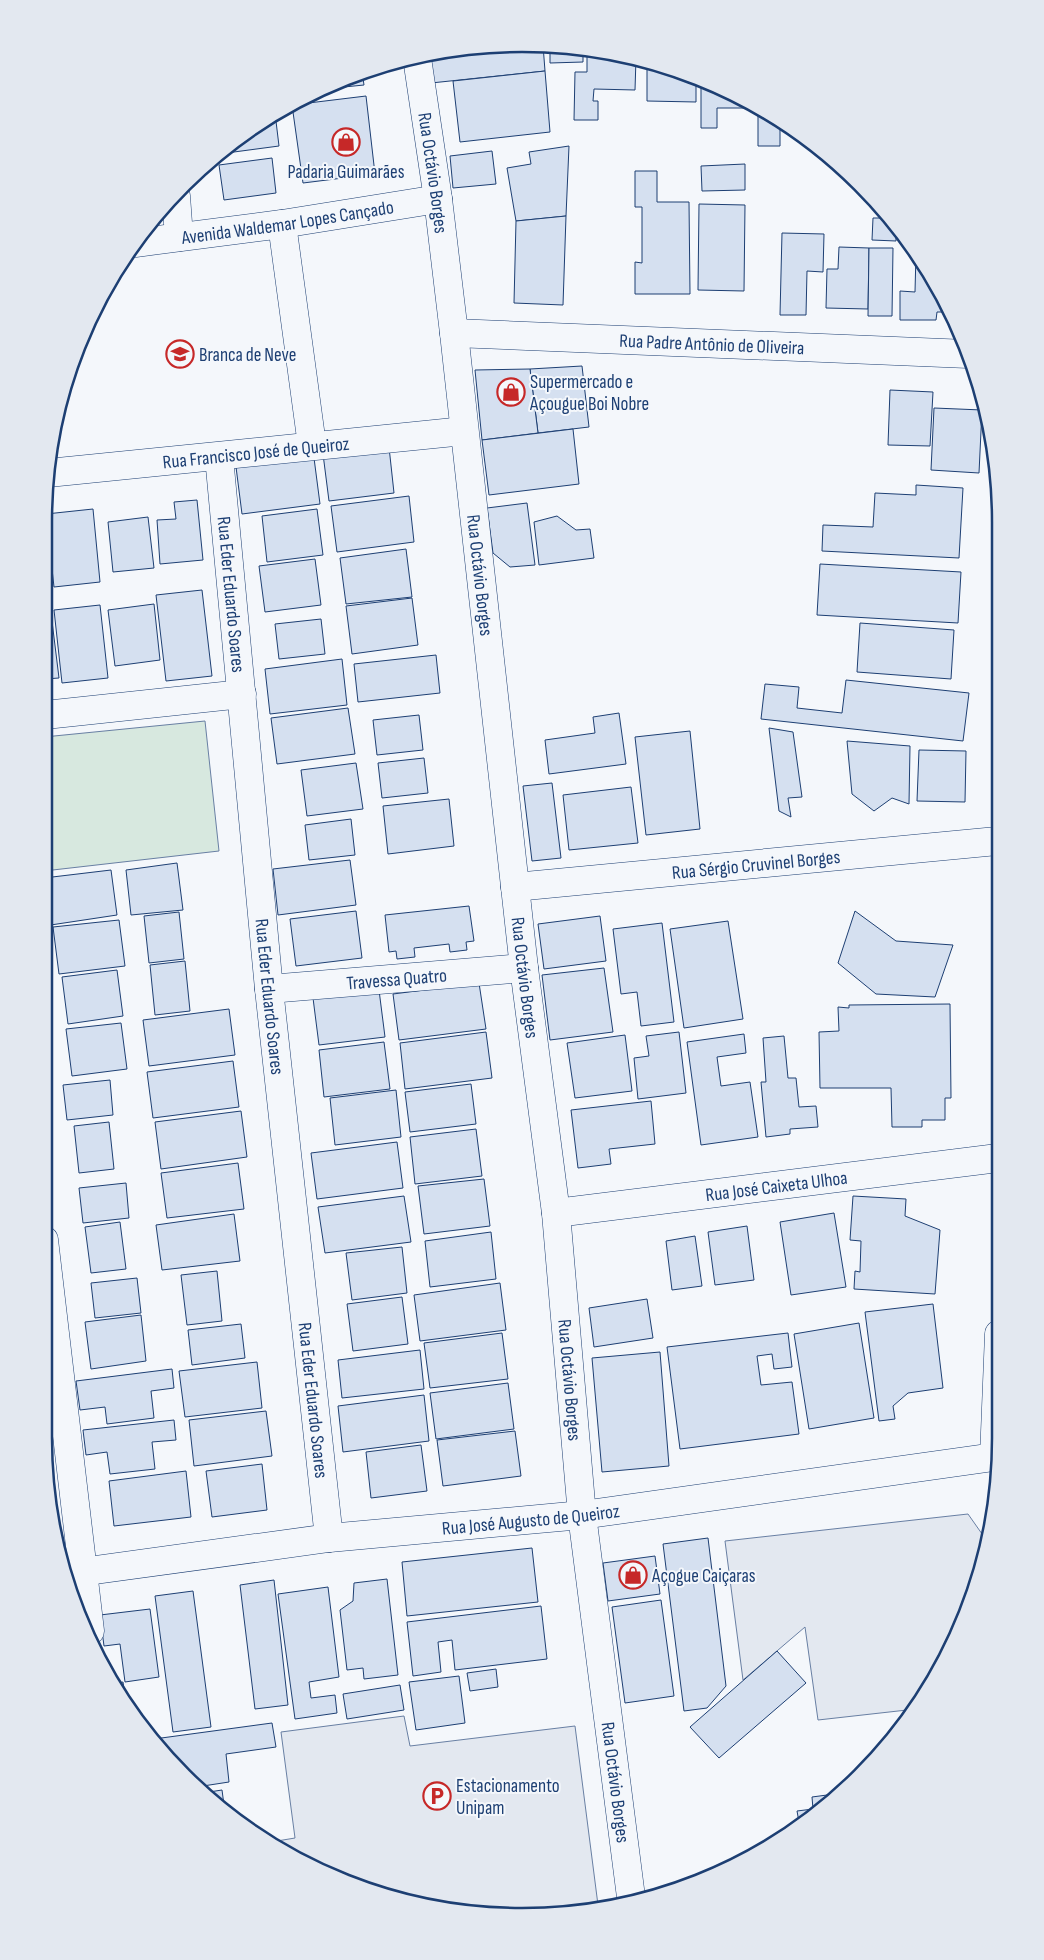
<svg xmlns="http://www.w3.org/2000/svg" width="1044" height="1960" viewBox="0 0 1044 1960" font-family="'Sofia Sans Condensed',sans-serif">
<style>
.green{fill:#d7e8df;stroke:#687fa3}
.parking{fill:#e3e8f0;stroke:#687fa3}
.building{fill:#d5e0f0;stroke:#1d3f73}
.lines{fill:none;stroke-linecap:round;stroke-linejoin:round}
.minor-casing{stroke:#1d3f73;stroke-width:29}
.minor{stroke:#f4f7fb;stroke-width:28}
.labels{text-anchor:middle;stroke-width:4;stroke-linejoin:round;paint-order:stroke}
.poi-label{font-size:19px;fill:#1d3f73;stroke:#f4f7fb;text-anchor:start}
.street-label{font-size:19px;fill:#1d3f73;stroke:#f4f7fb}
.rim{fill:none;stroke:#1d3f73;stroke-width:2.5}
</style>
<rect width="100%" height="100%" fill="#f4f7fb"/>
<polygon class="green" points="205,721 219,851 44,871 44,737"/>
<g class="parking">
<polygon points="968,1514 987,1541 984,1562 951,1650 909,1718 907,1710 818,1720 805,1627 743,1680 725,1541"/>
<polygon points="404,1716 410,1746 575,1726 598,1905 554,1915 398,1900 271,1842 295,1838 281,1732"/>
</g>
<g class="building">
<polygon points="543,45 545,71 431,83 428,55 460,48"/>
<polygon points="550,45 583,50 583,62 550,63"/>
<polygon points="587,50 636,58 635,90 594,89 593,101 598,101 598,120 574,120 575,72 587,72"/>
<polygon points="647,61 696,79 696,102 647,101"/>
<polygon points="545,71 550,132 460,142 453,81"/>
<polygon points="362,72 364,85 324,89"/>
<polygon points="701,81 734,93 753,108 717,108 717,128 701,128"/>
<polygon points="366,96 375,174 303,183 292,105"/>
<polygon points="758,109 780,124 780,146 758,146"/>
<polygon points="275,113 279,146 219,154"/>
<polygon points="569,146 566,216 516,221 507,168 531,164 529,152"/>
<polygon points="492,151 496,184 453,188 450,156"/>
<polygon points="272,158 276,193 224,200 219,165"/>
<polygon points="745,164 745,190 702,191 701,166"/>
<polygon points="635,171 657,171 657,202 689,202 690,294 635,294 635,262 642,263 642,207 635,207"/>
<polygon points="699,204 745,205 744,291 698,290"/>
<polygon points="566,216 563,305 514,303 516,221"/>
<polygon points="873,218 886,218 902,236 896,236 896,241 872,240"/>
<polygon points="782,233 824,234 823,272 807,271 806,315 780,315"/>
<polygon points="839,247 869,248 868,309 826,308 827,269 838,269"/>
<polygon points="869,248 893,248 892,316 868,316"/>
<polygon points="916,253 949,312 937,312 936,320 900,320 900,291 915,292"/>
<polygon points="582,366 589,427 538,433 530,369"/>
<polygon points="530,369 538,433 482,440 475,370"/>
<polygon points="890,390 933,392 930,446 888,445"/>
<polygon points="934,408 982,410 979,473 931,470"/>
<polygon points="573,429 579,484 489,495 482,440"/>
<polygon points="389,447 394,493 329,501 323,454"/>
<polygon points="314,458 320,504 242,514 236,467"/>
<polygon points="916,485 963,488 959,558 822,551 823,525 873,527 875,493 916,495"/>
<polygon points="409,496 414,542 337,552 331,506"/>
<polygon points="197,500 203,560 160,564 157,520 176,519 174,502"/>
<polygon points="527,503 535,565 510,567 493,553 487,508"/>
<polygon points="93,509 100,582 54,587 46,514"/>
<polygon points="317,509 323,555 267,562 262,516"/>
<polygon points="557,516 576,530 590,529 594,558 539,565 534,522"/>
<polygon points="148,517 154,568 113,572 108,522"/>
<polygon points="45,541 48,572 45,572"/>
<polygon points="406,549 412,597 346,604 340,558"/>
<polygon points="315,559 321,605 265,612 259,566"/>
<polygon points="820,564 961,572 958,623 817,615"/>
<polygon points="202,590 212,676 166,681 156,595"/>
<polygon points="412,598 418,645 352,654 346,606"/>
<polygon points="154,604 160,660 115,666 108,610"/>
<polygon points="50,605 59,678 45,679 45,606"/>
<polygon points="100,605 108,678 62,683 54,610"/>
<polygon points="321,619 325,654 279,659 275,624"/>
<polygon points="860,623 954,630 951,679 857,672"/>
<polygon points="436,655 440,693 358,702 354,664"/>
<polygon points="342,659 347,705 270,714 265,669"/>
<polygon points="846,680 969,693 963,741 761,719 765,684 799,687 797,708 842,713"/>
<polygon points="348,708 355,754 277,764 271,718"/>
<polygon points="619,713 626,764 549,774 545,740 595,733 593,717"/>
<polygon points="419,715 423,750 377,755 373,720"/>
<polygon points="769,728 793,732 802,797 788,798 791,817 779,811"/>
<polygon points="690,731 700,829 646,835 635,737"/>
<polygon points="847,741 910,746 909,804 892,798 874,811 852,794"/>
<polygon points="919,750 966,751 965,802 917,801"/>
<polygon points="424,758 428,793 382,798 378,763"/>
<polygon points="356,763 363,809 307,816 301,770"/>
<polygon points="552,783 561,858 532,861 523,786"/>
<polygon points="631,787 638,843 569,850 563,795"/>
<polygon points="449,799 454,846 388,854 383,806"/>
<polygon points="351,819 355,855 309,860 305,825"/>
<polygon points="350,860 356,905 278,915 273,869"/>
<polygon points="177,863 183,910 131,915 126,870"/>
<polygon points="111,870 117,915 44,926 44,878"/>
<polygon points="469,906 474,941 466,942 467,950 450,952 449,944 414,948 415,957 397,959 396,951 389,952 385,915"/>
<polygon points="356,911 362,958 296,966 290,919"/>
<polygon points="855,911 896,941 953,945 935,997 876,994 838,963"/>
<polygon points="179,912 184,959 149,963 144,916"/>
<polygon points="600,916 606,961 544,969 538,924"/>
<polygon points="119,920 125,966 59,974 53,927"/>
<polygon points="728,921 743,1019 684,1028 670,929"/>
<polygon points="662,923 674,1022 641,1026 637,992 621,994 613,929"/>
<polygon points="185,961 190,1011 155,1015 150,965"/>
<polygon points="604,968 613,1032 550,1040 542,975"/>
<polygon points="117,970 123,1016 68,1024 62,977"/>
<polygon points="479,983 486,1029 399,1040 393,994"/>
<polygon points="379,990 385,1037 319,1045 313,998"/>
<polygon points="950,1004 951,1098 945,1098 945,1120 922,1120 922,1127 892,1127 891,1088 820,1088 819,1032 839,1031 838,1007 849,1008 849,1005"/>
<polygon points="229,1009 235,1055 149,1066 143,1020"/>
<polygon points="121,1023 127,1069 72,1076 66,1029"/>
<polygon points="486,1032 492,1078 405,1089 400,1043"/>
<polygon points="679,1032 686,1093 638,1099 634,1058 649,1056 646,1036"/>
<polygon points="744,1034 746,1053 717,1057 721,1086 750,1082 758,1137 701,1145 687,1042"/>
<polygon points="625,1035 632,1091 575,1098 567,1043"/>
<polygon points="784,1036 788,1078 796,1078 799,1107 816,1106 818,1127 790,1129 790,1134 766,1137 761,1082 766,1082 763,1038"/>
<polygon points="384,1042 390,1089 324,1097 319,1050"/>
<polygon points="233,1061 239,1107 153,1118 147,1072"/>
<polygon points="110,1080 113,1115 67,1120 63,1085"/>
<polygon points="471,1084 476,1124 410,1132 405,1092"/>
<polygon points="396,1090 401,1137 335,1145 330,1098"/>
<polygon points="651,1101 655,1144 609,1149 611,1164 578,1168 571,1110"/>
<polygon points="241,1111 247,1157 161,1169 155,1122"/>
<polygon points="109,1122 114,1169 79,1173 74,1126"/>
<polygon points="476,1129 482,1176 415,1184 410,1137"/>
<polygon points="397,1142 403,1188 317,1199 311,1153"/>
<polygon points="238,1163 244,1209 167,1218 161,1173"/>
<polygon points="484,1179 490,1226 424,1234 418,1186"/>
<polygon points="126,1183 129,1218 83,1223 79,1188"/>
<polygon points="404,1196 411,1242 325,1253 318,1207"/>
<polygon points="853,1196 906,1199 905,1216 940,1230 935,1294 854,1289 855,1271 860,1272 861,1241 850,1240"/>
<polygon points="834,1213 846,1287 791,1295 780,1222"/>
<polygon points="234,1214 240,1261 162,1270 156,1225"/>
<polygon points="120,1222 126,1269 91,1273 85,1227"/>
<polygon points="747,1226 754,1280 715,1285 708,1232"/>
<polygon points="491,1232 496,1279 430,1287 425,1241"/>
<polygon points="695,1236 702,1286 672,1290 666,1241"/>
<polygon points="402,1247 407,1293 352,1300 346,1253"/>
<polygon points="217,1271 222,1321 187,1325 181,1275"/>
<polygon points="137,1278 141,1313 95,1318 91,1283"/>
<polygon points="500,1283 506,1330 420,1341 414,1295"/>
<polygon points="402,1297 408,1344 353,1351 347,1304"/>
<polygon points="647,1299 653,1338 594,1347 589,1308"/>
<polygon points="933,1304 943,1388 908,1393 893,1406 895,1419 879,1421 865,1312"/>
<polygon points="141,1315 146,1361 91,1369 85,1322"/>
<polygon points="859,1323 874,1418 809,1429 794,1334"/>
<polygon points="241,1324 245,1358 192,1365 188,1330"/>
<polygon points="502,1333 508,1379 430,1388 424,1343"/>
<polygon points="788,1333 792,1367 774,1369 772,1354 757,1356 761,1385 792,1382 799,1434 680,1449 667,1347"/>
<polygon points="420,1350 424,1389 342,1398 338,1360"/>
<polygon points="660,1352 669,1466 602,1472 592,1358"/>
<polygon points="257,1362 262,1408 185,1417 179,1371"/>
<polygon points="172,1369 174,1388 151,1391 154,1418 107,1424 105,1407 80,1410 76,1381"/>
<polygon points="508,1383 514,1429 436,1439 430,1393"/>
<polygon points="424,1395 429,1441 343,1452 338,1406"/>
<polygon points="266,1411 272,1456 194,1466 189,1420"/>
<polygon points="174,1420 176,1440 152,1442 155,1469 110,1474 107,1452 86,1455 83,1430"/>
<polygon points="515,1431 521,1476 443,1486 437,1440"/>
<polygon points="421,1445 427,1491 371,1498 366,1452"/>
<polygon points="262,1464 267,1510 212,1517 206,1471"/>
<polygon points="186,1471 191,1517 114,1526 109,1481"/>
<polygon points="708,1538 726,1686 707,1708 684,1711 663,1544"/>
<polygon points="532,1548 538,1602 407,1616 402,1562"/>
<polygon points="655,1556 660,1594 608,1601 603,1563"/>
<polygon points="387,1579 398,1675 364,1679 363,1668 347,1670 340,1610 353,1601 354,1583"/>
<polygon points="274,1580 288,1705 255,1709 240,1585"/>
<polygon points="328,1587 339,1677 309,1682 311,1698 335,1695 337,1713 295,1719 278,1594"/>
<polygon points="193,1591 211,1727 173,1732 155,1596"/>
<polygon points="661,1600 674,1696 625,1703 612,1607"/>
<polygon points="541,1606 547,1659 455,1670 452,1640 438,1642 441,1672 413,1676 407,1622"/>
<polygon points="150,1609 159,1677 125,1682 120,1644 104,1646 100,1615"/>
<polygon points="777,1651 806,1683 719,1758 690,1727"/>
<polygon points="496,1669 498,1687 470,1691 467,1673"/>
<polygon points="459,1676 465,1723 416,1730 409,1682"/>
<polygon points="123,1682 125,1696 118,1683"/>
<polygon points="400,1685 404,1710 347,1719 343,1694"/>
<polygon points="272,1723 276,1747 226,1754 229,1782 203,1786 154,1739"/>
<polygon points="222,1790 224,1805 209,1792"/>
<polygon points="842,1793 838,1797 799,1822 797,1811 813,1809 812,1797"/>
</g>
<g class="lines">
<g class="minor-casing">
<g id="minor">
<path id="s1" d="M417 58 438 199 454 333 524 968 556 1213 582 1515 631 1897"/>
<polyline points="176,196 179,237"/>
<polyline points="282,224 312,445"/>
<path id="s2" d="M135 243 282 224 438 199"/>
<path id="s3" d="M454 333 968 354"/>
<path id="s4" d="M219 457 269 989 329 1538"/>
<path id="s5" d="M48 473 464 431"/>
<polyline points="45,715 242,694"/>
<path id="s6" d="M515 887 997 841"/>
<path id="s7" d="M269 989 524 968"/>
<path id="s8" d="M556 1213 998 1158"/>
<polyline points="44,1240 90,1631"/>
<polyline points="994,1457 999,1334"/>
<path id="s9" d="M66 1574 329 1538 582 1515 994 1457"/>
</g>
</g>
<use href="#minor" class="minor"/>
</g>
<defs>
<g id="shop-ring" transform="scale(1.4375)"><circle r="9.5" fill="#f4f7fb" stroke="#c62828" stroke-width="1.5"/><path d="M-5-2.5h2.3a2.7 3.5 0 0 1 5.4 0H5L5.5 6h-11ZM-1.5-2.5h3a1.5 2.3 0 0 0-3 0Z" fill="#c62828"/></g>
<g id="school-ring" transform="scale(1.4375)"><circle r="9.5" fill="#f4f7fb" stroke="#c62828" stroke-width="1.5"/><path d="M0-5L7-2L0 1L-7-2ZM-4 1L0 2.5L4 1V4Q0 6-4 4Z" fill="#c62828"/></g>
<g id="parking-ring" transform="scale(1.4375)"><circle r="9.5" fill="#f4f7fb" stroke="#c62828" stroke-width="1.5"/><path d="M-3.5-5.5H1a3.5 3.5 0 0 1 0 7H-1V5.5H-3.5ZM-1-3.4V-.6H.8a1.4 1.4 0 0 0 0-2.8Z" fill="#c62828"/></g>
</defs>
<g fill-rule="evenodd">
<use href="#shop-ring" x="346" y="142"/>
<use href="#school-ring" x="180" y="354"/>
<use href="#shop-ring" x="511" y="392"/>
<use href="#shop-ring" x="633" y="1575"/>
<use href="#parking-ring" x="437" y="1796"/>
</g>
<g class="labels">
<g class="poi-label">
<text x="346" y="178" text-anchor="middle">Padaria Guimarães</text>
<text x="199" y="361">Branca de Neve</text>
<text x="530" y="388">Supermercado e<tspan x="530" dy="22">Açougue Boi Nobre</tspan></text>
<text x="652" y="1582">Açogue Caiçaras</text>
<text x="456" y="1792">Estacionamento<tspan x="456" dy="22">Unipam</tspan></text>
</g>
<g class="street-label">
<text dy="7" stroke="none"><textPath href="#s1" startOffset="116">Rua Octávio Borges</textPath></text>
<text dy="7" stroke="none"><textPath href="#s2" startOffset="154">Avenida Waldemar Lopes Cançado</textPath></text>
<text dy="7" stroke="none"><textPath href="#s3" startOffset="258">Rua Padre Antônio de Oliveira</textPath></text>
<text dy="7" stroke="none"><textPath href="#s5" startOffset="209">Rua Francisco José de Queiroz</textPath></text>
<text dy="7" stroke="none"><textPath href="#s1" startOffset="521">Rua Octávio Borges</textPath></text>
<text dy="7" stroke="none"><textPath href="#s4" startOffset="138">Rua Eder Eduardo Soares</textPath></text>
<text dy="7" stroke="none"><textPath href="#s6" startOffset="242">Rua Sérgio Cruvinel Borges</textPath></text>
<text dy="7" stroke="none"><textPath href="#s1" startOffset="926">Rua Octávio Borges</textPath></text>
<text dy="7" stroke="none"><textPath href="#s7" startOffset="128">Travessa Quatro</textPath></text>
<text dy="7" stroke="none"><textPath href="#s4" startOffset="542">Rua Eder Eduardo Soares</textPath></text>
<text dy="7" stroke="none"><textPath href="#s8" startOffset="222">Rua José Caixeta Ulhoa</textPath></text>
<text dy="7" stroke="none"><textPath href="#s1" startOffset="1331">Rua Octávio Borges</textPath></text>
<text dy="7" stroke="none"><textPath href="#s4" startOffset="948">Rua Eder Eduardo Soares</textPath></text>
<text dy="7" stroke="none"><textPath href="#s9" startOffset="468">Rua José Augusto de Queiroz</textPath></text>
<text dy="7" stroke="none"><textPath href="#s1" startOffset="1736">Rua Octávio Borges</textPath></text>
</g>
</g>
<path d="M0 0H1044V1960H0ZM522 52H522A470 470 0 0 1 992 522V1438A470 470 0 0 1 522 1908H522A470 470 0 0 1 52 1438V522A470 470 0 0 1 522 52Z" fill="#e3e8f0" fill-rule="evenodd"/>
<path class="rim" d="M522 52H522A470 470 0 0 1 992 522V1438A470 470 0 0 1 522 1908H522A470 470 0 0 1 52 1438V522A470 470 0 0 1 522 52Z"/>
</svg>
